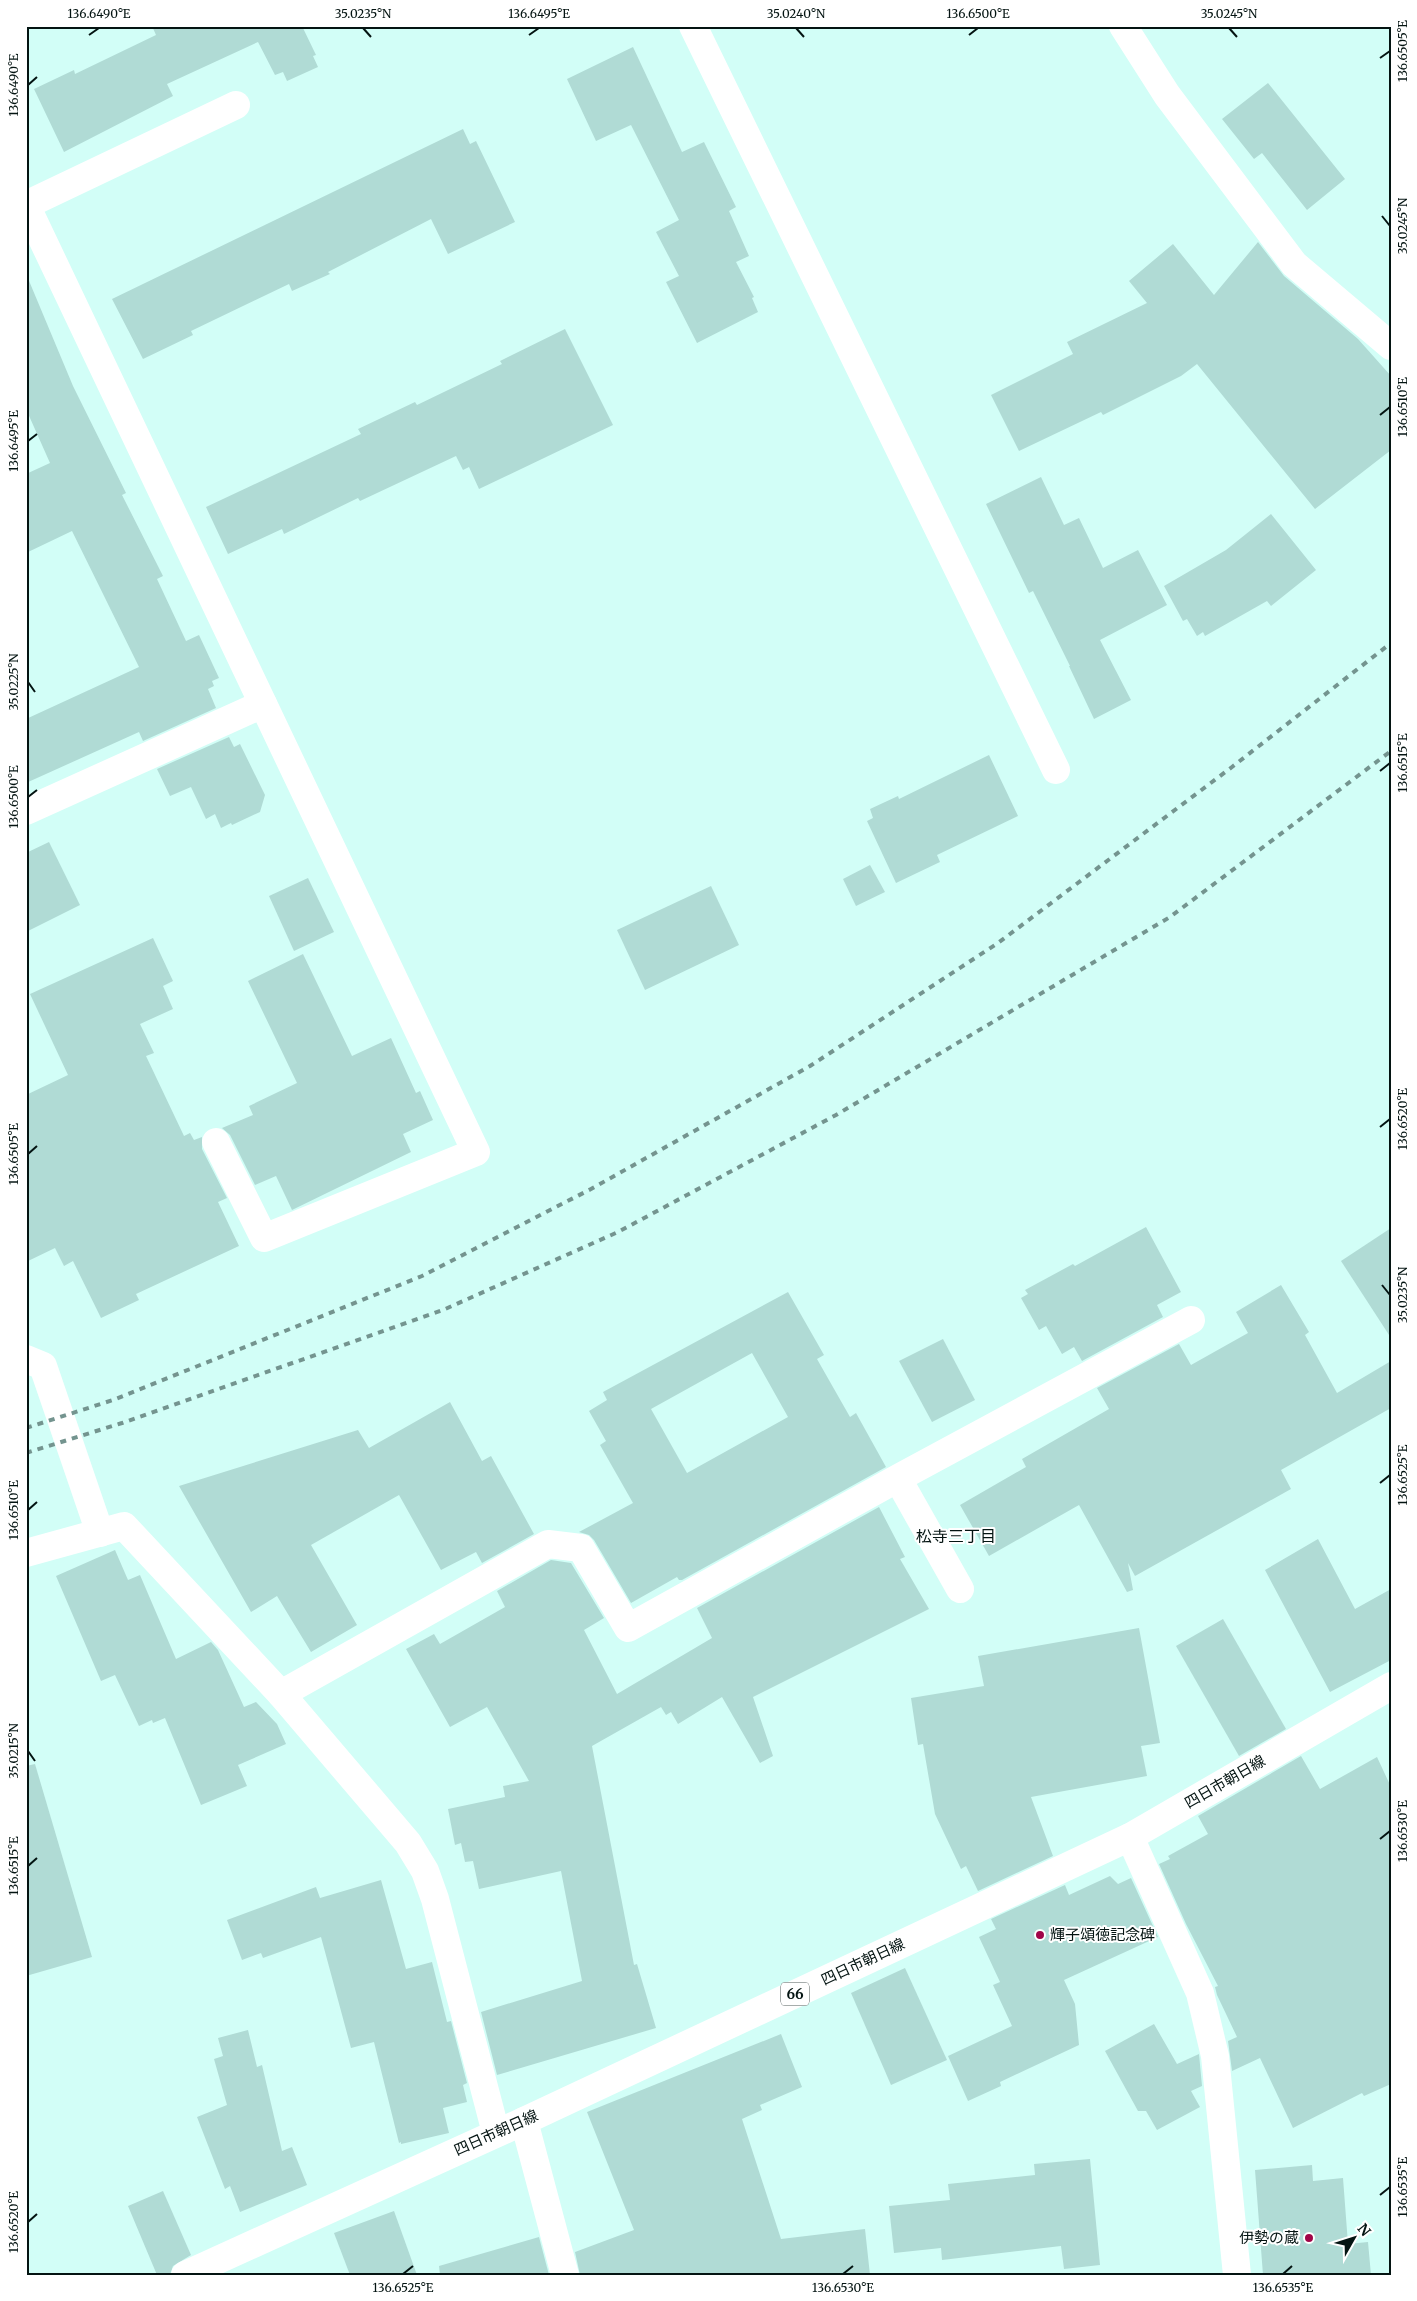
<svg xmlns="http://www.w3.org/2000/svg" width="1417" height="2301" viewBox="0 0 1417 2301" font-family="Merriweather,'Noto Sans JP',serif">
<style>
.building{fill:#b0dbd5;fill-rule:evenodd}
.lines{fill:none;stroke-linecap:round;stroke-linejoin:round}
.minor{stroke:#fff;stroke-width:28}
.major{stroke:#fff;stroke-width:28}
.rail{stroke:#74948f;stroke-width:4;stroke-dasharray:6 6;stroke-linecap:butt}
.ticks{fill:none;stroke:#041412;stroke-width:2}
.poi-dot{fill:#a00548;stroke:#fff;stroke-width:2}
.labels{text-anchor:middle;stroke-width:4;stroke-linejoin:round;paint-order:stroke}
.shield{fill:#fff;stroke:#4f5a59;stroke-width:1}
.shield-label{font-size:14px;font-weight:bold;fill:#041412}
.street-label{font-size:15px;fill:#041412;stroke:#fff}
.poi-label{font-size:15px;fill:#041412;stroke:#fff;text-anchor:start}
.neighbourhood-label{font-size:16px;fill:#041412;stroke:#fff}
.neatline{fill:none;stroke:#041412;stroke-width:2}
.ticks-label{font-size:12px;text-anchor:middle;fill:#041412}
</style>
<rect width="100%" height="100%" fill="#d2fef7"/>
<g class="building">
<polygon points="152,26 302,26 316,55 313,56 318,67 287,81 283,72 275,75 258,42 167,84 173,96 64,152 34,89 74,70 75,74 156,35"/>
<polygon points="633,47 682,152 704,142 736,207 729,211 749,256 736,262 754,297 752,298 758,312 697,343 666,282 679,276 656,232 679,220 631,125 596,141 567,79"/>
<polygon points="1268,83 1345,179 1307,210 1262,153 1254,159 1222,119"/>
<polygon points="463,129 470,144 476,141 515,222 448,254 431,219 328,272 330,274 292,291 289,284 191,331 193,335 143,359 112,299"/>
<polygon points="1258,242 1284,276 1358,339 1391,376 1391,450 1315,509 1197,364 1181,376 1103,415 1101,412 1019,451 991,395 1073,354 1067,342 1147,303 1129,281 1173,244 1214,295"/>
<polygon points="27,276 73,386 126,493 122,495 163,576 157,579 186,641 199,635 219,678 212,681 214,686 208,689 216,708 143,741 139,732 26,783 26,719 139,667 72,531 26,553 26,474 50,463 26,409"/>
<polygon points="565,329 613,425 479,489 469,467 463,470 456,456 360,501 358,498 284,534 282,529 228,554 206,507 361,434 358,429 415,402 417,405 502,364 500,361"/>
<polygon points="1041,477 1064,525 1079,518 1103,568 1138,550 1167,605 1100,640 1131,700 1094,719 1069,666 1070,666 1033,591 1029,593 986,504"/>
<polygon points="1271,514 1316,570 1271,606 1267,601 1205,636 1203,632 1197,636 1187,619 1183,621 1164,586 1226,550"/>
<polygon points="229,737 234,747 240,744 265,795 260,812 232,825 231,823 221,828 215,814 206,819 191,787 170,796 157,769"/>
<polygon points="989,755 1018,816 937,855 940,862 896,883 867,821 873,818 870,809 898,796 899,799"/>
<polygon points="49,842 80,905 26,932 26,853"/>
<polygon points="870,865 885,892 856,906 843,879"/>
<polygon points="308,878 334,932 294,951 269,896"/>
<polygon points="711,886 739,945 645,990 617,930"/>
<polygon points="153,938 173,981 163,986 173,1009 140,1024 154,1053 146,1056 184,1136 190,1133 194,1140 202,1137 202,1149 227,1198 218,1202 239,1246 136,1294 139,1300 101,1318 73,1261 64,1266 55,1248 26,1262 26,1095 68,1075 30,994"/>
<polygon points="303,954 352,1056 391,1038 416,1093 420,1091 433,1120 403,1134 411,1152 292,1210 276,1176 255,1185 230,1135 222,1128 253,1115 249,1106 297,1083 248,981"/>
<polygon points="1146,1227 1181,1292 1157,1305 1163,1317 1082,1361 1074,1347 1062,1354 1046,1326 1039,1330 1021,1298 1028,1294 1025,1290 1073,1264 1075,1266"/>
<polygon points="1391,1228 1391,1338 1341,1261"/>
<polygon points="1281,1285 1309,1332 1305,1335 1337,1393 1391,1361 1391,1408 1281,1470 1291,1489 1135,1576 1128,1563 1133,1590 1127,1592 1079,1505 989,1556 960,1505 1026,1467 1022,1459 1109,1409 1097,1388 1179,1344 1191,1365 1248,1333 1236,1312"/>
<path d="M788 1292 824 1355 817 1359 850 1417 856 1413 886 1467 682 1580H679L677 1577 631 1603 594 1540 589 1535 579 1532 633 1503 600 1445 606 1441 589 1411 607 1400 603 1392ZM752 1353 788 1417 687 1473 651 1409Z"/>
<polygon points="943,1339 975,1400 932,1422 899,1361"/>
<polygon points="450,1402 482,1461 491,1456 534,1534 482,1563 476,1552 441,1570 399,1495 311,1545 357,1625 311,1652 277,1596 251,1612 179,1486 358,1430 369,1448"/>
<polygon points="879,1507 905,1557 900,1559 929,1609 753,1697 773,1756 760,1763 722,1697 678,1724 671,1712 666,1715 661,1707 592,1746 634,1965 637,1964 656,2028 497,2075 481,2012 582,1981 561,1871 479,1889 473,1861 465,1862 461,1843 455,1845 448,1809 505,1797 503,1786 529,1781 487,1707 450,1727 406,1649 434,1634 440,1644 505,1607 497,1591 551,1560 571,1563 604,1618 584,1630 617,1694 712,1638 697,1608"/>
<polygon points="1318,1539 1355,1609 1391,1589 1391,1660 1330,1692 1265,1570"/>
<polygon points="115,1550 128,1580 140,1575 176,1659 211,1642 218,1650 244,1707 256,1702 277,1724 286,1744 238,1765 247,1786 201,1805 165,1718 153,1723 152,1720 139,1726 115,1675 101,1681 56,1576"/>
<polygon points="1223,1619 1286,1729 1239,1756 1176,1646"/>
<polygon points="1139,1628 1160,1743 1141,1746 1147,1776 1031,1797 1053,1856 978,1891 966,1866 961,1869 935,1814 923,1744 918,1745 911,1698 984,1686 978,1656"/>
<polygon points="1301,1756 1320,1789 1377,1757 1391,1787 1391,2084 1364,2096 1362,2093 1293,2128 1260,2058 1232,2071 1228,2041 1237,2037 1217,1995 1215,1987 1218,1986 1186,1924 1159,1864 1170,1859 1168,1856 1208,1834 1198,1816"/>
<polygon points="35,1764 92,1957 26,1976 26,1766"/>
<polygon points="1110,1876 1118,1884 1131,1878 1158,1937 1064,1980 1075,2004 1079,2045 1000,2082 1001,2086 968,2101 948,2056 1012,2026 993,1985 1000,1982 979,1937 996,1929 991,1919 1065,1885 1069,1895"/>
<polygon points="381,1880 406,1969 432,1962 447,2022 451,2021 467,2083 463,2085 467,2102 443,2108 449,2133 401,2144 401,2142 399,2143 374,2042 351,2048 321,1937 263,1958 261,1953 242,1960 227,1920 316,1887 320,1898"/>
<polygon points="905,1968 947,2060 891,2085 851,1993"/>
<polygon points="1154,2024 1177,2064 1199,2054 1202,2086 1191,2091 1200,2107 1157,2130 1146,2111 1138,2111 1105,2051"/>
<polygon points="248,2030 257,2067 262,2065 282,2151 292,2147 307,2185 240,2212 230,2186 225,2189 197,2117 227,2105 214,2059 223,2056 218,2038"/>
<polygon points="781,2034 802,2087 760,2105 762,2110 742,2119 781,2239 865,2229 870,2275 580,2275 575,2252 634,2230 587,2112"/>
<polygon points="1090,2159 1100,2265 1064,2269 1061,2246 942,2260 941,2248 894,2253 889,2206 950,2200 948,2184 1035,2175 1034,2164"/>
<polygon points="1312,2165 1313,2181 1343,2178 1348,2244 1368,2242 1371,2275 1263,2275 1255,2170"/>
<polygon points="163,2191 191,2255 173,2266 170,2275 157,2275 128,2206"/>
<polygon points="394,2211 417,2275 350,2275 334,2233"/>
<polygon points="539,2237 549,2275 440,2275 439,2266"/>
</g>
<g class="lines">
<g class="minor">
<polyline points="693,26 1056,770"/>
<polyline points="1123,26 1167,95 1294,264 1391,346"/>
<polyline points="26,205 476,1152 264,1238 216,1142"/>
<polyline points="26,205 236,105"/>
<polyline points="26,811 263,704"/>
<polyline points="26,1359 43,1366 100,1533"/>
<polyline points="898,1479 960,1589"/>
<polyline points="26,1553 124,1526 281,1694 408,1843 425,1871 435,1899 496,2133"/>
<polyline points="281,1694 548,1544 581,1548 628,1628 902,1476 1191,1320"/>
<polyline points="1130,1837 1200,1993 1215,2056 1237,2275"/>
<polyline points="524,2121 565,2275"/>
</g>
<polyline class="major" points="185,2275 524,2121 1130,1837 1391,1686"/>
<g class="rail">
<polyline points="26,1428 113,1400 422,1276 591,1189 810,1066 998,943 1232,767 1391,643"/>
<polyline points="26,1453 122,1423 443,1310 618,1232 836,1115 1170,917 1391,751"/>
</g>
</g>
<path class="ticks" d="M363 28 371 37M796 28 804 37M1229 28 1237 37M89 35 99 28M529 35 539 28M969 35 978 28M1380 58 1390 51M28 85 37 77M1382 216 1390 226M1380 415 1390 407M28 441 37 434M28 682 35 692M1380 771 1390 763M28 797 37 790M1380 1127 1390 1119M28 1154 37 1146M1382 1285 1390 1295M1380 1483 1390 1475M28 1510 37 1502M28 1751 35 1761M1380 1839 1390 1831M28 1866 37 1858M1380 2195 1390 2187M28 2222 37 2214M403 2274 413 2266M843 2274 853 2266M1283 2274 1292 2266"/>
<g class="poi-dot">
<circle cx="1040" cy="1935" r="5"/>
<circle cx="1309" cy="2238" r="5"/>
</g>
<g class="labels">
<rect class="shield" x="781" y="1982.5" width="28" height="23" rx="4"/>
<g class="shield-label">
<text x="795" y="1999">66</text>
</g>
<g class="street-label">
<text transform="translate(1225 1782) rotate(-30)" y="5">四日市朝日線</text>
<text transform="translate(863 1962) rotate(-25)" y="5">四日市朝日線</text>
<text transform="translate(496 2133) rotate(-24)" y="5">四日市朝日線</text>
</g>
<g class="poi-label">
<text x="1050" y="1940">輝子頌徳記念碑</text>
<text x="1299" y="2243" text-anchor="end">伊勢の蔵</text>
</g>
<g class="neighbourhood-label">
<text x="956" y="1542">松寺三丁目</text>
</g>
</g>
<rect width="1417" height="2301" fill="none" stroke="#ffffff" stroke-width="55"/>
<g transform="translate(1354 2238) rotate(51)" stroke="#ffffff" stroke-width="4" paint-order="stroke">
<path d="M0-4L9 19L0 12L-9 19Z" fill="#041412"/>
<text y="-8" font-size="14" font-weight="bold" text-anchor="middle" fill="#041412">N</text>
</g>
<rect x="28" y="28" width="1362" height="2246" class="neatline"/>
<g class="ticks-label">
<text x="99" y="18">136.6490°E</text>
<text x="363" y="18">35.0235°N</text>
<text x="539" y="18">136.6495°E</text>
<text x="796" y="18">35.0240°N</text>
<text x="978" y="18">136.6500°E</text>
<text x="1229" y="18">35.0245°N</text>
<text transform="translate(1403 51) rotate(-90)" y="4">136.6505°E</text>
<text transform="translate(14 85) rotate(-90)" y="4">136.6490°E</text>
<text transform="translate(1403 226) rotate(-90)" y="4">35.0245°N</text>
<text transform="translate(1403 407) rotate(-90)" y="4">136.6510°E</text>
<text transform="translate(14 441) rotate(-90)" y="4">136.6495°E</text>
<text transform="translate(14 682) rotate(-90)" y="4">35.0225°N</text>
<text transform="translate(1403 763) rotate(-90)" y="4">136.6515°E</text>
<text transform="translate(14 797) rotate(-90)" y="4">136.6500°E</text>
<text transform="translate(1403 1119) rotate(-90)" y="4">136.6520°E</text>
<text transform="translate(14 1154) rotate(-90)" y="4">136.6505°E</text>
<text transform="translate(1403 1295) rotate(-90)" y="4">35.0235°N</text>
<text transform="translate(1403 1475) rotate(-90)" y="4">136.6525°E</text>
<text transform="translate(14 1510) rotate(-90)" y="4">136.6510°E</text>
<text transform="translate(14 1751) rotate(-90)" y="4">35.0215°N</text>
<text transform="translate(1403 1831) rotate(-90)" y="4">136.6530°E</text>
<text transform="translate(14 1866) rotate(-90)" y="4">136.6515°E</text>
<text transform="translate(1403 2187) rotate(-90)" y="4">136.6535°E</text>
<text transform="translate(14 2222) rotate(-90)" y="4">136.6520°E</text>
<text x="403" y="2292">136.6525°E</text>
<text x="843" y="2292">136.6530°E</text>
<text x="1283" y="2292">136.6535°E</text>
</g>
</svg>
